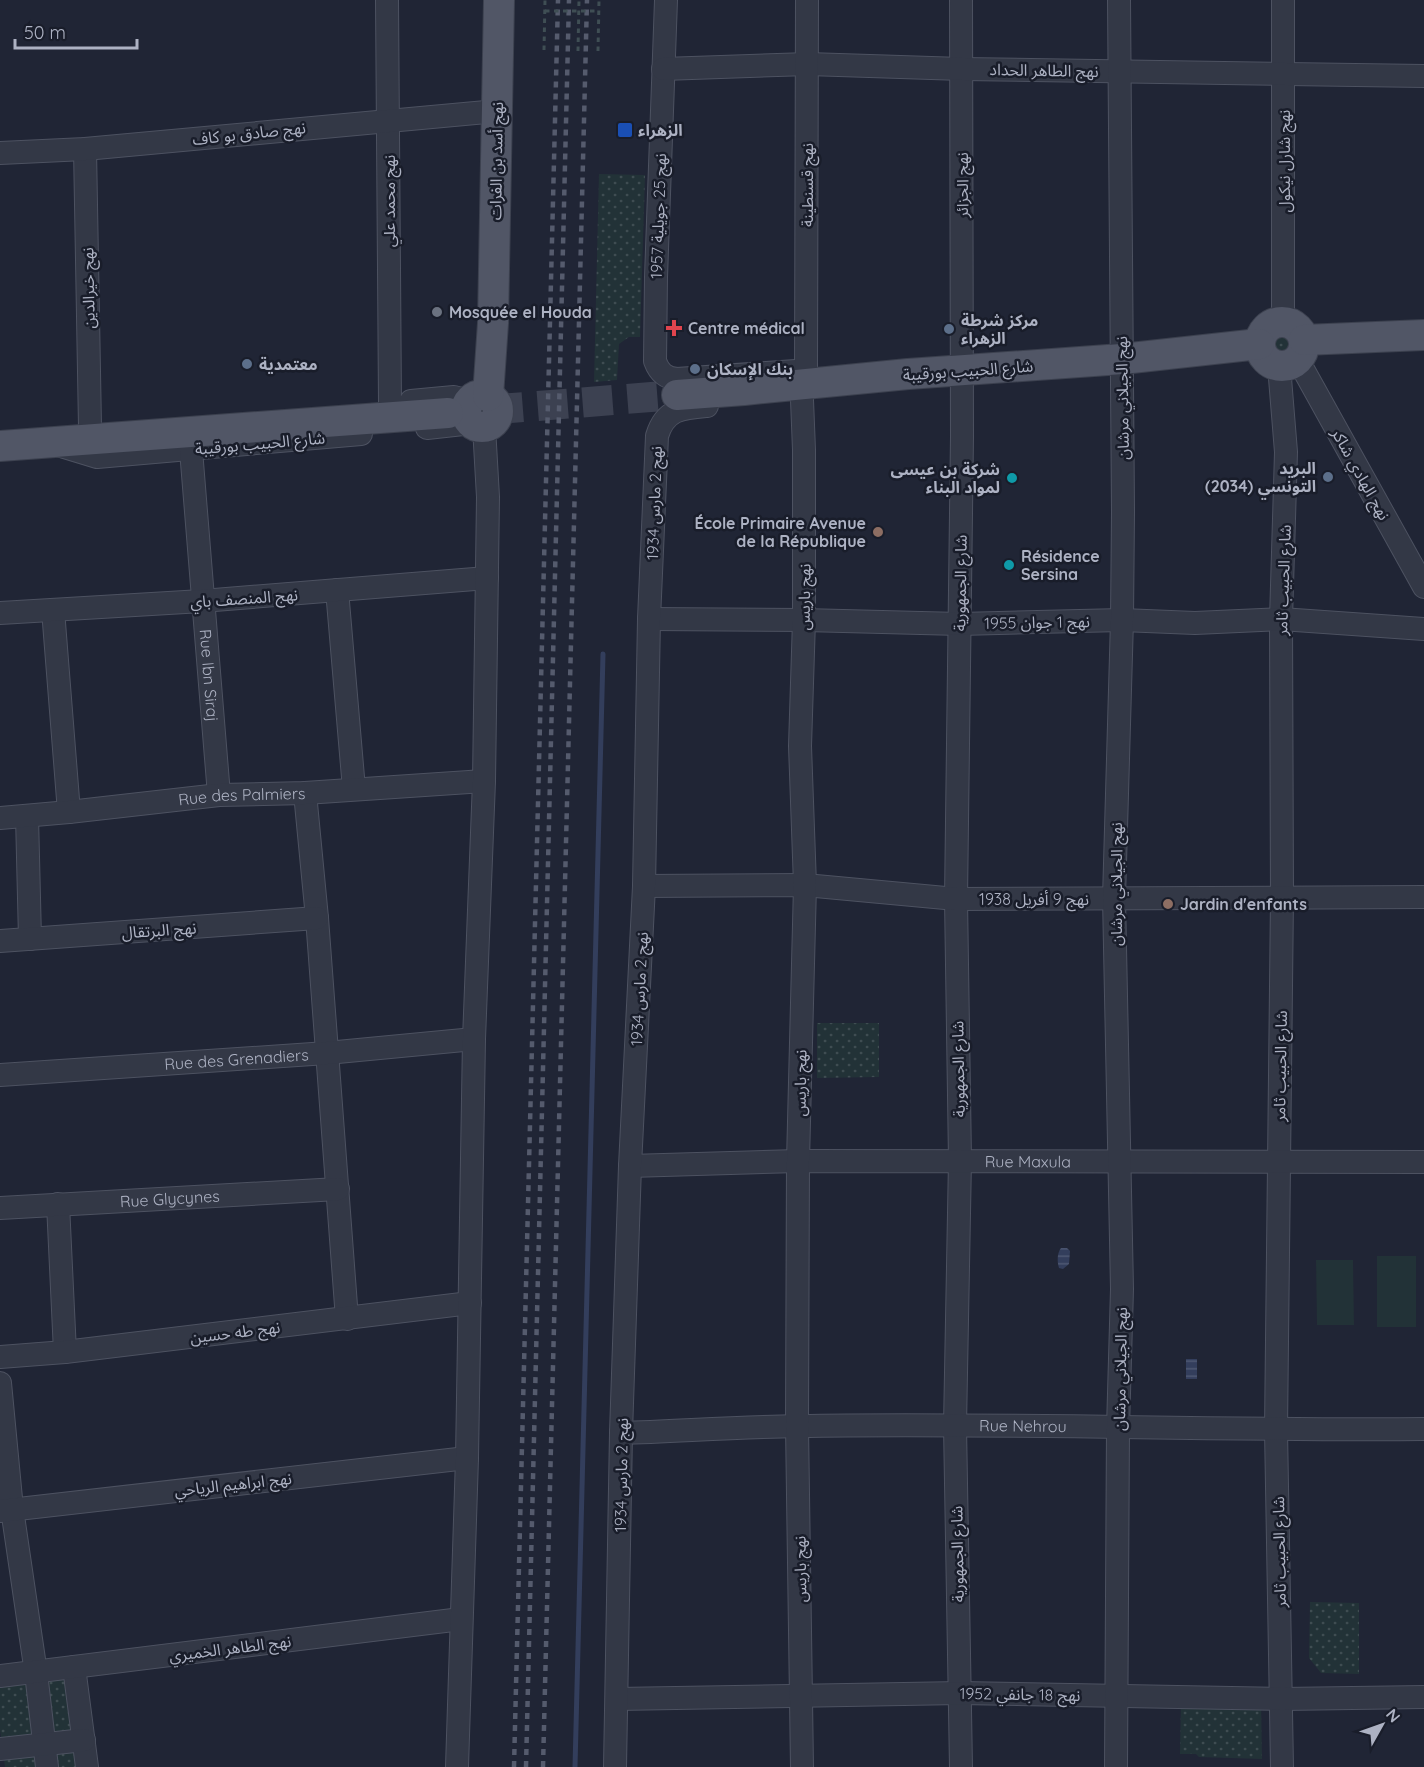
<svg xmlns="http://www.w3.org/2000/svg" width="1424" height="1767" viewBox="0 0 1424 1767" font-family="Quicksand,'Noto Sans Arabic',sans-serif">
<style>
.grass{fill:url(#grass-dots)}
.pitch{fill:#223237}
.water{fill:url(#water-rules)}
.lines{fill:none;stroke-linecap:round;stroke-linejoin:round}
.stream{stroke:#333e5c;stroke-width:5}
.major-tunnel{stroke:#3c4151;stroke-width:30;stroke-dasharray:30 15;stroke-linecap:butt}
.minor-casing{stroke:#4d5261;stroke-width:24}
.major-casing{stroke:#3c414f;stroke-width:32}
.path{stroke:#3f4e54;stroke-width:3;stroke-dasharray:4.5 4.5;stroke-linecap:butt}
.minor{stroke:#333846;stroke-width:22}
.major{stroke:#515666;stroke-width:30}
.rail{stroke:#555b6d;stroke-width:4.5;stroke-dasharray:6 6;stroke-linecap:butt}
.path-bridge{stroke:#3f4e54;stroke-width:3;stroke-dasharray:4.5 4.5;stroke-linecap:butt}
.transit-dot{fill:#1a4fb4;stroke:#191d2a;stroke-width:2}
.worship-dot{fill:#6b7280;stroke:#191d2a;stroke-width:2}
.health-dot{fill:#e0444e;stroke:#191d2a;stroke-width:2}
.service-dot{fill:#5c6f8a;stroke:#191d2a;stroke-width:2}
.culture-dot{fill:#0f9aa8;stroke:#191d2a;stroke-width:2}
.education-dot{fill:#8d6e63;stroke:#191d2a;stroke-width:2}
.labels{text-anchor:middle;stroke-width:5;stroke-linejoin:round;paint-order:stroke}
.street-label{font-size:16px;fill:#adb2c3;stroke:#191d2a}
.poi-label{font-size:16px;font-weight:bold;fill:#adb2c3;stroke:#191d2a;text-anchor:start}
</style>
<defs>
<pattern id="grass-dots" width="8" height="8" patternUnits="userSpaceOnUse" patternTransform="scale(1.5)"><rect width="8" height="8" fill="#223237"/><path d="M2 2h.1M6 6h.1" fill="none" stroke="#3f4d52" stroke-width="1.8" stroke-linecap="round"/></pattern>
<pattern id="water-rules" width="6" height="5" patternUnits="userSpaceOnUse" patternTransform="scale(1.5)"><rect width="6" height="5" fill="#333e5c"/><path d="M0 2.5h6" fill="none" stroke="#4e5872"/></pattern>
</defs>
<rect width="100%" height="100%" fill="#202535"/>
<g class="grass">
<polygon points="599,174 645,175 640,337 629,337 619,344 617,380 594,382"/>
<circle cx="1283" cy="344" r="11"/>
<polygon points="817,1023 879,1023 879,1077 817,1078"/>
<polygon points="1310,1602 1359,1603 1359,1674 1321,1673 1309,1658"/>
<polygon points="69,1675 80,1767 5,1767 0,1730 0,1684"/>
<polygon points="1181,1700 1261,1700 1262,1759 1199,1757 1196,1754 1180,1754"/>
</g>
<g class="pitch">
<rect x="1377" y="1256" width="39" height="71"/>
<polygon points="1316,1260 1353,1260 1354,1325 1317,1325"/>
</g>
<g class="water">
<path d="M1061 1248H1067L1070 1251 1069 1264 1063 1269 1059 1268C1057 1262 1057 1253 1061 1248Z"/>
<rect x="1186" y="1359" width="11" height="20"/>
</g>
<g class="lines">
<polyline class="stream" points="575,1767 603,654"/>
<polyline class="major-tunnel" points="448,413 677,395"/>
<g class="minor-casing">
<g id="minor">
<polyline points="387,0 390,403"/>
<path d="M666 0 656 277 655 361C659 372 665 378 677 379L796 371"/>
<polyline points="961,0 962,436 956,899 960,1160 955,1426 961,1767"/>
<polyline points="1283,0 1283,321"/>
<polyline points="663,69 808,64 962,69 1424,76"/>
<polyline points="85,149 90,427"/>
<polyline points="0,153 85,149 497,111"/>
<polyline points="1298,360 1424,587"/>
<polyline points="1279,366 1286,452 1281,619 1282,898 1276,1430 1282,1767"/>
<polyline points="806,370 807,0"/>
<polyline points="411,401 454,397 469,401"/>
<polyline points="427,428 472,423"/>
<polyline points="61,446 97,457 361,434"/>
<path id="s1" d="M191 450 219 795"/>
<polyline points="337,590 354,789"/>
<polyline points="53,610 69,812"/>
<polyline points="0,613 202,601 487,578"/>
<polyline points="649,619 804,620 960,624 1122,620 1195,623 1281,619 1424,629"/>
<polyline points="305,793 317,918 347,1319"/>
<polyline points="27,816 30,939"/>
<path id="s2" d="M0 818 69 812 219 795 305 793 484 781"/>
<polyline points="644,886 805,885 956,899 1424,897"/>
<polyline points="0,941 317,918"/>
<path id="s3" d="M0 1075 327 1053 474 1039"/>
<path id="s4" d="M630 1166 798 1161 1424 1162"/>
<polyline points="58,1204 65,1352"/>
<path id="s5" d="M0 1208 338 1189"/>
<polyline points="0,1357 65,1352 470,1303"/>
<polyline points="0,1383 12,1509 36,1673 47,1767"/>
<path id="s6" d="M621 1433C680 1431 739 1427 798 1426 1007 1422 1215 1431 1424 1429"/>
<polyline points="0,1511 467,1458"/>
<polyline points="74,1667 87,1767"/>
<polyline points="0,1676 461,1619"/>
<polyline points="617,1699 960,1693 1282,1699 1424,1697"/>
<polyline points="0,1749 84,1740"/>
<polyline points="457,1767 467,1458 474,1039 484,781 488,497 484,427"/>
<path d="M615 1767 621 1433 630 1166 644 886 649 619 657 436C665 409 682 408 707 406"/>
<polyline points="802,1767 797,1426 798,1161 805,885 800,746 804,620 804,450 802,400"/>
<polyline points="1116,1767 1118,1428 1122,1289 1114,898 1122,620 1123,512 1119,0"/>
</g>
</g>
<g class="major-casing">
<g id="major">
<circle cx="1282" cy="344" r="22"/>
<polyline points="1304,340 1424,335"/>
<polyline points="677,395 744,390 908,374 1122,359 1259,344"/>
<circle cx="482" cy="411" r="16"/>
<polyline points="488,396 493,323 499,0"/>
<polyline points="0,446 448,413"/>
</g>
</g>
<g class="path">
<polyline points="544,50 545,0"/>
<polyline points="578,51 579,0"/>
<polyline points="598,51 599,0"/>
</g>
<use href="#minor" class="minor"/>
<use href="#major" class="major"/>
<g class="rail">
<polyline points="514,1767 558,0"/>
<polyline points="526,1767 569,0"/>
<polyline points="543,1767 587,0"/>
</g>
<polyline class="path-bridge" points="545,11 599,11"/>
</g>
<rect class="transit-dot" x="617" y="122" width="16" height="16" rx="3"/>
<circle class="worship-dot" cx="437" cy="312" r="6"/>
<path class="health-dot" d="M671 319h6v6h6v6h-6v6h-6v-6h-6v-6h6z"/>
<g class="service-dot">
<circle cx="949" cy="329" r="6"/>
<circle cx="247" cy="364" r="6"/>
<circle cx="695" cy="369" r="6"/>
<circle cx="1328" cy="477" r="6"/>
</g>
<g class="culture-dot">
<circle cx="1012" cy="478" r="6"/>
<circle cx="1009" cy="565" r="6"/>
</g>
<g class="education-dot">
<circle cx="878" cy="532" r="6"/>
<circle cx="1168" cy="904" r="6"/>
</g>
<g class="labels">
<g class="street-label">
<text transform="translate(1044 70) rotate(1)" y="6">نهج الطاهر الحداد</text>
<text transform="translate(249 133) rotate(-6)" y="6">نهج صادق بو كاف</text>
<text transform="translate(496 161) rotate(-89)" y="6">نهج أسد بن الفرات</text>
<text transform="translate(1284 161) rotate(-90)" y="6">نهج شارل نيكول</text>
<text transform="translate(807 185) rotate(-90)" y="6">نهج قسنطينة</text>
<text transform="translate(962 185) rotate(-90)" y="6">نهج الجزائر</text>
<text transform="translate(389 201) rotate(-90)" y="6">نهج محمد علي</text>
<text transform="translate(658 216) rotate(-88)" y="6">نهج 25 جويلية 1957</text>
<text transform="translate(88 288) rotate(-91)" y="6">نهج خيرالدين</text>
<text transform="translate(968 370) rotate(-4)" y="6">شارع الحبيب بورقيبة</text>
<text transform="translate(1122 398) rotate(-91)" y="6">نهج الجيلاني مرشان</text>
<text transform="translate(260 443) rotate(-5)" y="6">شارع الحبيب بورقيبة</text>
<text transform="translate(1361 474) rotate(61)" y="6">نهج الهادي شاكر</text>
<text transform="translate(654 503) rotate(-88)" y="6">نهج 2 مارس 1934</text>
<text transform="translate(1283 580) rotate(-88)" y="6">شارع الحبيب ثامر</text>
<text transform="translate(960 583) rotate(-89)" y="6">شارع الجمهورية</text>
<text transform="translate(804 597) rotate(-89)" y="6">نهج باريس</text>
<text transform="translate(244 598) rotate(-4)" y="6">نهج المنصف باي</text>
<text transform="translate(1037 622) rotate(-1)" y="6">نهج 1 جوان 1955</text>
<text dy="6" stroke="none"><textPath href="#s1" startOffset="226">Rue Ibn Siraj</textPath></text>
<text dy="6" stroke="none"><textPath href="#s2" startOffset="243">Rue des Palmiers</textPath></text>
<text transform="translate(1116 884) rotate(-90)" y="6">نهج الجيلاني مرشان</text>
<text x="1034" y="905">نهج 9 أفريل 1938</text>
<text transform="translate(159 930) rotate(-4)" y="6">نهج البرتقال</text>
<text transform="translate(639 989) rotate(-87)" y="6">نهج 2 مارس 1934</text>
<text dy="6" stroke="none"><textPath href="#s3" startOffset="237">Rue des Grenadiers</textPath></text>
<text transform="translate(1280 1066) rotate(-89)" y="6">شارع الحبيب ثامر</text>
<text transform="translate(958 1069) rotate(-91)" y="6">شارع الجمهورية</text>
<text transform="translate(800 1083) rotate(-89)" y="6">نهج باريس</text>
<text dy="6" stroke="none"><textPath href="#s4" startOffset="398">Rue Maxula</textPath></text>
<text dy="6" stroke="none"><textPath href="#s5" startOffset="170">Rue Glycynes</textPath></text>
<text transform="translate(235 1332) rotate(-7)" y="6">نهج طه حسين</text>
<text transform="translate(1120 1369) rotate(-89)" y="6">نهج الجيلاني مرشان</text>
<text dy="6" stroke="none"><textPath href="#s6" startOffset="402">Rue Nehrou</textPath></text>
<text transform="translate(621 1475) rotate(-89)" y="6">نهج 2 مارس 1934</text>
<text transform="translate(233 1484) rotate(-6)" y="6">نهج ابراهيم الرياحي</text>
<text transform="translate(1279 1552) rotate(-91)" y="6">شارع الحبيب ثامر</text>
<text transform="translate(957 1554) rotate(-91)" y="6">شارع الجمهورية</text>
<text transform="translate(800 1569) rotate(-91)" y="6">نهج باريس</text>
<text transform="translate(230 1648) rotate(-7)" y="6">نهج الطاهر الخميري</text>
<text transform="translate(1020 1694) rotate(1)" y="6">نهج 18 جانفي 1952</text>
</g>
<g class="poi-label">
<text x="638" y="136">الزهراء</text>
<text x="449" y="318">Mosquée el Houda</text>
<text x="961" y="326">مركز شرطة<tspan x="961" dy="18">الزهراء</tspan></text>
<text x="688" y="334">Centre médical</text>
<text x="259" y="370">معتمدية</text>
<text x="707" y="375">بنك الإسكان</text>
<text x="1316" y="474" text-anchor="end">البريد<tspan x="1316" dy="18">التونسي (2034)</tspan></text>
<text x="1000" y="475" text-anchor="end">شركة بن عيسى<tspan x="1000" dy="18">لمواد البناء</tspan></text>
<text x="866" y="529" text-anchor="end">École Primaire Avenue<tspan x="866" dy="18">de la République</tspan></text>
<text x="1021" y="562">Résidence<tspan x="1021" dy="18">Sersina</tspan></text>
<text x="1180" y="910">Jardin d'enfants</text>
</g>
</g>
<g transform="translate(1382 1725) rotate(50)" stroke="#191d2a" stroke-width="4.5" paint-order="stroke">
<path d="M0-4.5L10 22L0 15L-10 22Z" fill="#adb2c3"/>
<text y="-9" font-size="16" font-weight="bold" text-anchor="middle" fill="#adb2c3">N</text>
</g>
<path d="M15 39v9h122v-9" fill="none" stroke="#adb2c3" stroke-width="3"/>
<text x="24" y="39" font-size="18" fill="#adb2c3" stroke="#191d2a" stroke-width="4.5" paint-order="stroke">50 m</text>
</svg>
